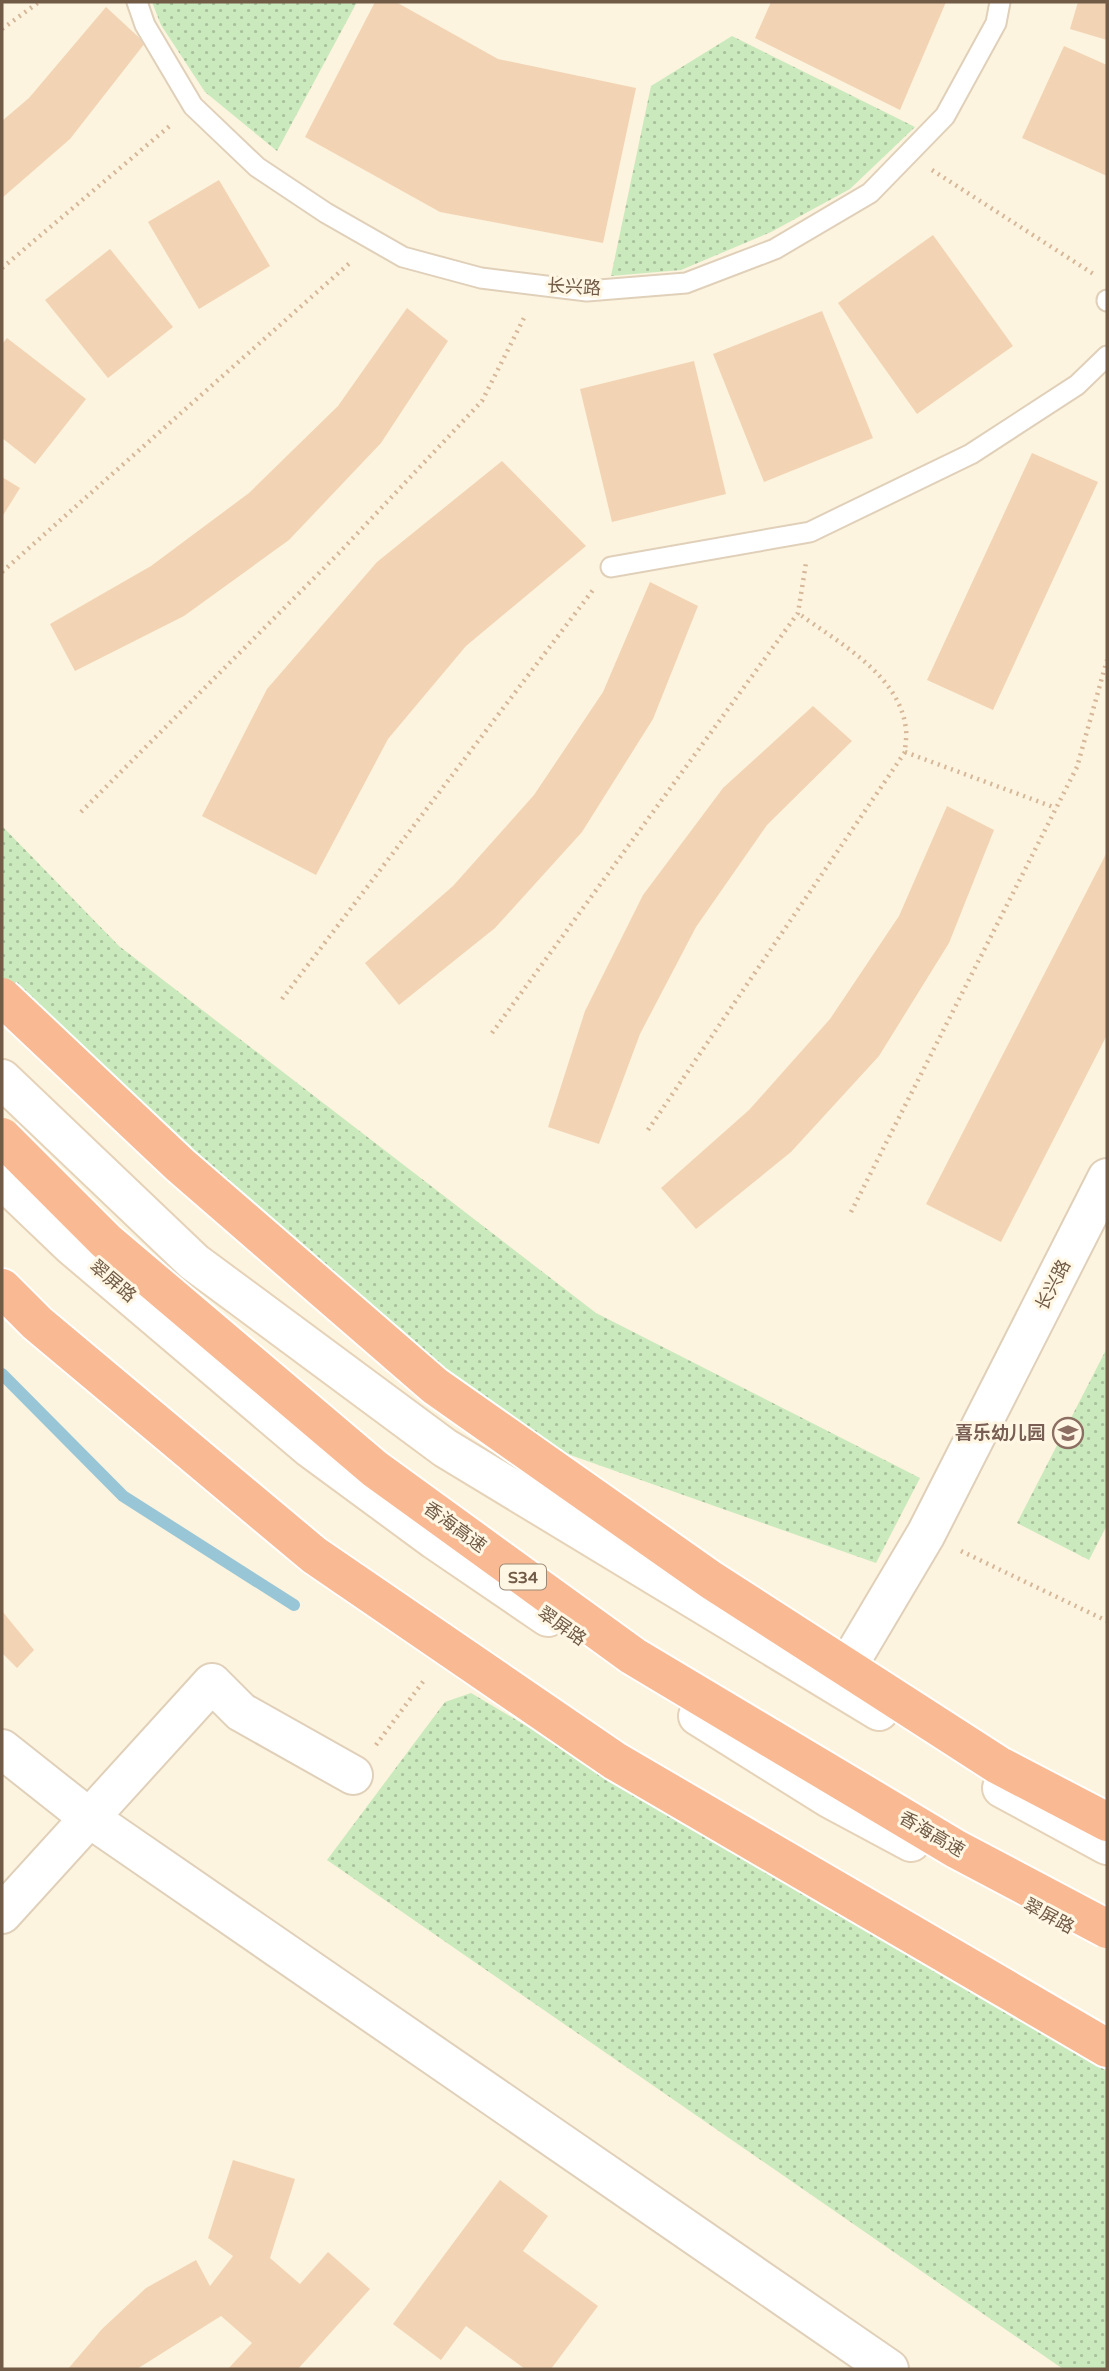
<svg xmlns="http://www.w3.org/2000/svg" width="1109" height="2371" viewBox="0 0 1109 2371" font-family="'Varela Round','Noto Sans SC',sans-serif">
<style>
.grass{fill:url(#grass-dots)}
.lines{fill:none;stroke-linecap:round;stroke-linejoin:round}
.stream{stroke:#99c6d7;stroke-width:12}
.building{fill:#f2d4b5}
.lane-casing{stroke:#e0d0ba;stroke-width:23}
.street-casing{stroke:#e0d0ba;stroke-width:42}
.secondary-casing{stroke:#e5d2b8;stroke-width:42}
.highway-casing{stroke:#fff;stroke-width:42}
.path{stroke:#d6b799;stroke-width:4.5;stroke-dasharray:2 5;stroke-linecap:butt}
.lane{stroke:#fff;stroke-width:19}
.street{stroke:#fff;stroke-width:38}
.secondary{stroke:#fff;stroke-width:38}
.highway{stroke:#f8b993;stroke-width:38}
.highway-bridge-casing{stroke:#fff;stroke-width:42;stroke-linecap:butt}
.highway-bridge{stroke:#f8b993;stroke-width:38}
.labels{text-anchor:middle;stroke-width:6;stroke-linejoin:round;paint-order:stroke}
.shield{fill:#fff7e4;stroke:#9c8a75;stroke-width:2}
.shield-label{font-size:16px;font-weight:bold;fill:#715b46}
.street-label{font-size:18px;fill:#715b46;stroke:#fff7e4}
.education-label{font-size:18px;font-weight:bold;fill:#785e54;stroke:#fff7e4;text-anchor:end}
</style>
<defs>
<pattern id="grass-dots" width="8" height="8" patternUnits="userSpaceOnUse" patternTransform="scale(1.75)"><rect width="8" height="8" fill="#cae9bd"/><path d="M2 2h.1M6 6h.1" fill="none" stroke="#a8c09b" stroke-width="1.8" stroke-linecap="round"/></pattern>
</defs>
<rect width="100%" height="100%" fill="#fcf4de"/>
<g class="grass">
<polygon points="152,2 357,2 277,151 205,92 161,25"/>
<polygon points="732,36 915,127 850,189 771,232 681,270 611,276 651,86"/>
<polygon points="2,826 119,946 596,1313 920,1478 876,1563 468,1419 2,1009"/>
<polygon points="1107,1348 1107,1525 1089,1560 1017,1523"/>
<polygon points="471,1693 1107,2071 1107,2369 1063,2369 327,1860 445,1702"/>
</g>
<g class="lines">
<polyline class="stream" points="2,1374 123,1496 294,1605"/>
</g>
<g class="building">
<polygon points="375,2 396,2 498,59 636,88 603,243 440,212 305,137"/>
<polygon points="771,2 946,2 900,110 755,38"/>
<polygon points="1078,2 1107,2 1107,40 1070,29"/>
<polygon points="106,7 145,43 70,139 2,198 2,121 29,98"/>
<polygon points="1064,46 1107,65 1107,176 1022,138"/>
<polygon points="219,180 270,266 199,309 148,222"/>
<polygon points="933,235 1013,346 917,414 838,303"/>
<polygon points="110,249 173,327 108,378 45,300"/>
<polygon points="407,308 448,341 381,443 289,540 184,616 75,671 50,624 151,566 249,493 338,406"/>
<polygon points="822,311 873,438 764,482 713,354"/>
<polygon points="7,338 86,399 35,464 2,438 2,344"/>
<polygon points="694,361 726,494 612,522 580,389"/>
<polygon points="1032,453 1098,482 993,710 927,680"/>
<polygon points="502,461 586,546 466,646 388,739 316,875 202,816 267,689 377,562"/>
<polygon points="2,477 20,488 2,517"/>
<polygon points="650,582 698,606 653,719 582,832 495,928 399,1005 365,963 453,886 534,795 603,692"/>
<polygon points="813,706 852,741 767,825 696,927 640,1034 599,1144 548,1127 585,1011 643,895 723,788"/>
<polygon points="947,806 994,830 949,943 879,1056 791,1152 696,1229 661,1188 749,1110 830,1019 899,916"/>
<polygon points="1107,852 1107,1035 1001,1242 926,1204"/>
<polygon points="2,1611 34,1650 17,1668 2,1653"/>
<polygon points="233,2160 295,2179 270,2258 300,2284 328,2252 370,2289 298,2369 228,2369 252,2343 221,2316 137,2369 68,2369 102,2329 146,2288 196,2260 210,2286 233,2256 208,2238"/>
<polygon points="500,2180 548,2216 523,2251 598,2306 551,2369 525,2369 466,2326 441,2360 393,2324"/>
</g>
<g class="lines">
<g class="lane-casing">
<g id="lane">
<polyline points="137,2 145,25 193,106 257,167 326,213 403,257 481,278 587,291 686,283 775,249 870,193 945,116 996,23 1000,2"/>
<polyline points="1107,300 1107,301"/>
<polyline points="611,567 810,532 971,454 1077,385 1107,356"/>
</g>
</g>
<g class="street-casing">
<g id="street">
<polyline points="837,1684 926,1534 1107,1178"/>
<polyline points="2,1749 88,1817 889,2369"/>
<polyline points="2,1914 212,1683 241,1712 353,1775"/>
</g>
</g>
<g class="secondary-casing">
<g id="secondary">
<polyline points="2,1079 194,1262 445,1448 879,1711"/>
<polyline points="2,1179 72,1246 310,1448 435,1540 548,1617"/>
<polyline points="698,1716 829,1798 911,1842"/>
<polyline points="1002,1788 1107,1845"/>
</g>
</g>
<g class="highway-casing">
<polyline id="highway" points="2,1288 37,1323 314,1555 615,1761 1107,2048"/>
</g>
<g class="path">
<polyline points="2,29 39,2"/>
<polyline points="932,170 1095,275"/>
<polyline points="2,268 172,124"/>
<polyline points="2,572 352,261"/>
<polyline points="905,752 1056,808"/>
<polyline points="81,812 338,554 482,401 526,314"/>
<polyline points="282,999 593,590"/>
<polyline points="492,1033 798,613 806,563"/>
<path d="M648 1130 905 752C905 745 907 737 906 730 901 675 837 642 798 613"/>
<polyline points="851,1212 1077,767 1107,660"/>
<polyline points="961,1551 1107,1621"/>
<polyline points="376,1745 425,1679"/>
</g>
<use href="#lane" class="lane"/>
<use href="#street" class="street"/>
<use href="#secondary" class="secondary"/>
<use href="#highway" class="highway"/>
<g class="highway-bridge-casing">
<g id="highway-bridge">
<polyline points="2,997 180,1165 435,1386 711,1580 998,1765 1107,1822"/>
<polyline points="2,1137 106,1241 375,1469 633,1656 956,1849 1107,1929"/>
</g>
</g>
<use href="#highway-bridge" class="highway-bridge"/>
</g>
<defs>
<g id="school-ring" transform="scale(1.575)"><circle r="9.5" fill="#fff7e4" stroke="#8d6e63" stroke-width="1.5"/><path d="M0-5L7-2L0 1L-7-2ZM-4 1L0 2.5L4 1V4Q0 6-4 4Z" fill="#8d6e63"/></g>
</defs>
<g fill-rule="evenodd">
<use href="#school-ring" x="1068" y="1433"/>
</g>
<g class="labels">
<rect class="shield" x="500" y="1564.5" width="46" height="25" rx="5"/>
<g class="shield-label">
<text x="523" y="1583">S34</text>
</g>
<g class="street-label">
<text transform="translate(574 287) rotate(3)" y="6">长兴路</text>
<text transform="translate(113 1281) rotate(40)" y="6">翠屏路</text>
<text transform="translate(1053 1285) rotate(-63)" y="6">长兴路</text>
<text transform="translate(455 1527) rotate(36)" y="6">香海高速</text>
<text transform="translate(562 1626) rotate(35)" y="6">翠屏路</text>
<text transform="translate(932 1834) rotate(30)" y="6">香海高速</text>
<text transform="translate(1049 1916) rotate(28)" y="6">翠屏路</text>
</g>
<g class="education-label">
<text x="1045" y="1439">喜乐幼儿园</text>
</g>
</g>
<rect width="1109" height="2371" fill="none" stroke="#715b46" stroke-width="7"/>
</svg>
